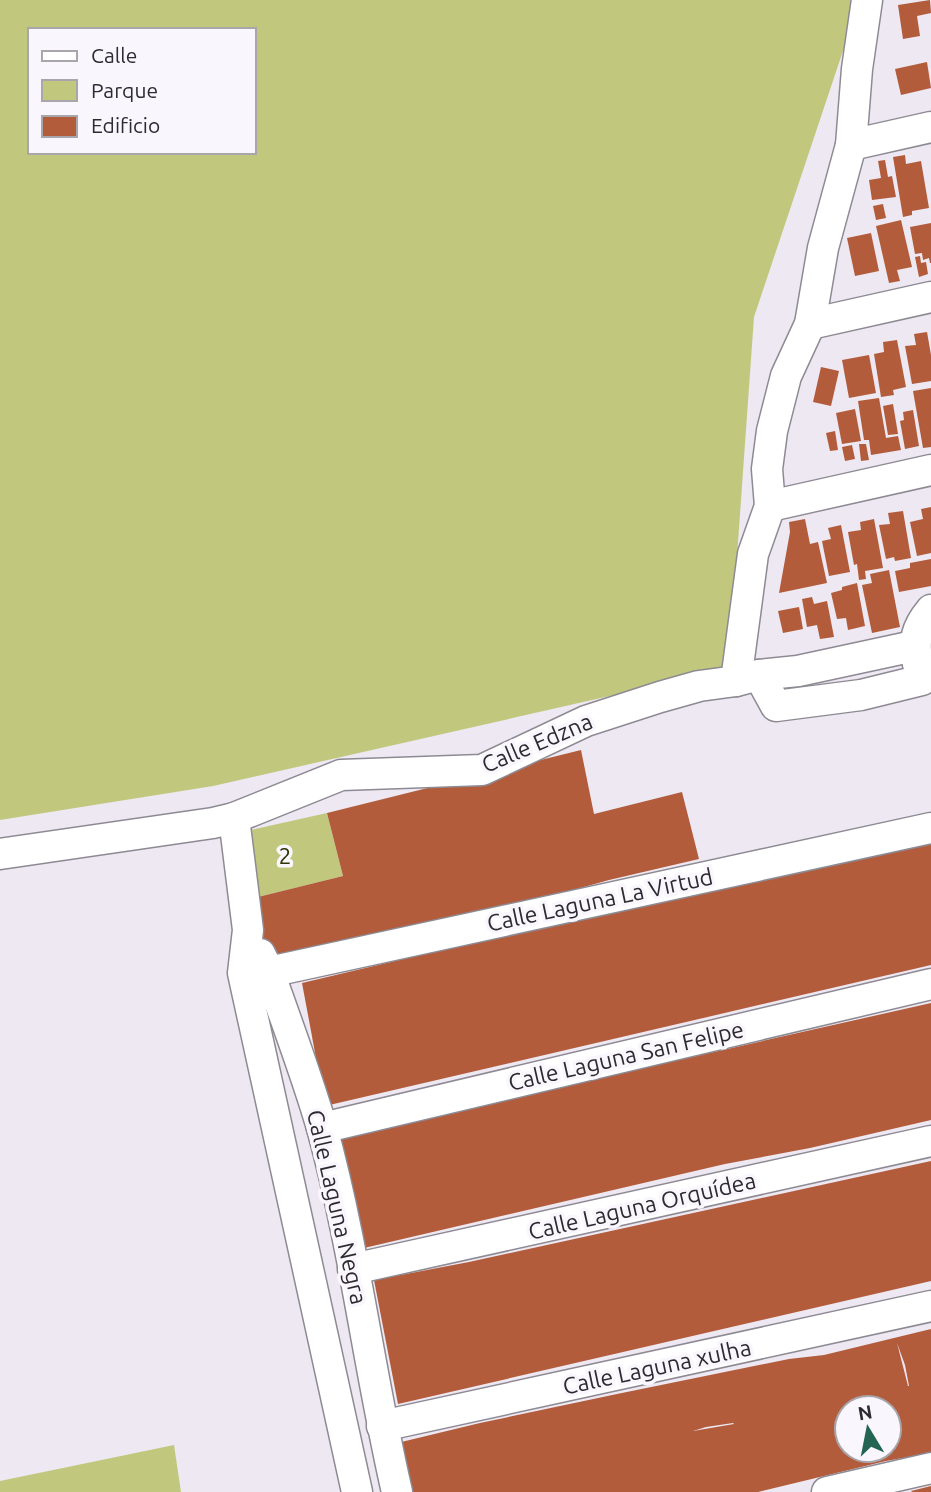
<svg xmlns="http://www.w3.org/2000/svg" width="931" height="1492" viewBox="0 0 931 1492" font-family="Ubuntu,sans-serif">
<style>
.green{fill:#c1c87d;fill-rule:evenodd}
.building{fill:#b25c3b;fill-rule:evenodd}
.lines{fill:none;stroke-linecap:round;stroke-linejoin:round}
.minor-casing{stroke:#8e8a93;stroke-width:33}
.minor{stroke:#fff;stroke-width:30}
.labels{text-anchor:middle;stroke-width:7;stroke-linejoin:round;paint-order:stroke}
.street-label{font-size:23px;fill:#2d2b2f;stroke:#faf6fe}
.park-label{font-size:23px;fill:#303208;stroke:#faf6fe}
</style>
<rect width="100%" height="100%" fill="#ede8f2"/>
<g class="green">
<path d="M0 0H860L754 317 729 669 213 786 0 820ZM30 30H254V152H30Z"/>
<polygon points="327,813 343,876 254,898 241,832"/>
<polygon points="174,1445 181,1492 0,1492 0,1481"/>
</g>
<g class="building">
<polygon points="930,0 931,13 917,16 920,36 903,39 898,5"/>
<polygon points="927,62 931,88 901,95 895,69"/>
<polygon points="905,155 906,164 921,161 929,208 912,211 912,215 903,217 893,157"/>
<polygon points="885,160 888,177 892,176 896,197 872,200 869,180 881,178 878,161"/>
<polygon points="883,204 886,218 876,220 873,206"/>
<polygon points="901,220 912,267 897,270 900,281 889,283 876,226"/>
<polygon points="931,223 931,263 930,263 929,258 923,260 922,253 915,254 910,227"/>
<polygon points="871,233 879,271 855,276 847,238"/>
<polygon points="920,256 921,263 926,262 928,274 919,277 915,257"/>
<polygon points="927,332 931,355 931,381 912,384 905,346 916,345 914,334"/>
<polygon points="897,340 906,387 893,390 894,395 881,397 874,354 884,352 883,342"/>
<polygon points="869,355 876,393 849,398 842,360"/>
<polygon points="821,367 839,371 831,406 813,402"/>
<polygon points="931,388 931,447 923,448 913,391"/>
<polygon points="879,398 886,438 898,436 901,450 871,455 869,440 864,440 858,401"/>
<polygon points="893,404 898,434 888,435 883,406"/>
<polygon points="855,409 861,441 842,444 836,413"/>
<polygon points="913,410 919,446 905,449 900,421 904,420 903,412"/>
<polygon points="835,431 838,450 830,451 826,433"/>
<polygon points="859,444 866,444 869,460 861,461"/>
<polygon points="852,445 855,459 845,461 842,447"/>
<polygon points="931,507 931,553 917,556 910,522 923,519 921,509"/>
<polygon points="903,511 911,558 895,561 894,557 886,559 879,525 890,524 888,513"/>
<polygon points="805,519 810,544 818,542 827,583 779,593 790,532 789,522"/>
<polygon points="874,519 883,568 865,571 866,579 859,580 857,564 854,565 848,532 861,530 860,522"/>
<polygon points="841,525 850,572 829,576 822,541 831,539 828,528"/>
<polygon points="931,559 931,586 899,592 895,571 910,568 910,563"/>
<polygon points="889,570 900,627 872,633 862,585 872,583 870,574"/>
<polygon points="857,583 865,626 848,630 846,618 837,619 831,593 842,590 842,587"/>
<polygon points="812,597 814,604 827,601 834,637 820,639 817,625 807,627 802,599"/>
<polygon points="799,607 803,629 783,633 778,611"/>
<polygon points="581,750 594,814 682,792 699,859 609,880 534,901 267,964 254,898 343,876 327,813"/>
<polygon points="931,834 931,965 325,1106 302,983"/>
<polygon points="931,1003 931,1120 810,1148 725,1164 364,1248 341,1136"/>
<polygon points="931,1161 931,1281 398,1404 374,1280 469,1262"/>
<path d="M931 1329V1453L886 1461 758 1492H403L393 1444 480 1423 617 1394 789 1359 824 1355ZM897 1343 905 1365 909 1386H908ZM847 1408H889V1450H847ZM733 1423 734 1424 693 1431 706 1427Z"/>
<polygon points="931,1486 931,1492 912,1492 911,1491"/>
</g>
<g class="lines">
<g class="minor-casing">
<g id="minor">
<polyline points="851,145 931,127"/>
<polyline points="810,324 931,297"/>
<polyline points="770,506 931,470"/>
<path d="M918 664C913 641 916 628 931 610"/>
<polyline points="759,675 776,706 861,695 922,680"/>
<polyline points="736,681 753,554 770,506 767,469 772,431 786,376 810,324 823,248 851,145 857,69 867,0"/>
<polyline points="234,818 248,930 243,973 357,1492"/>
<polyline points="0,854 213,823 234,818 341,775 482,770 586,721 660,697 699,686 736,681 759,675 798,671 914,646"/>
<path d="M260 954 269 972C287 1024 307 1076 322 1128 355 1248 369 1371 397 1492"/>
<polyline points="269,972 931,828"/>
<polyline points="322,1128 931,984"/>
<polyline points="353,1269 931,1141"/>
<polyline points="382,1426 931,1306"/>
<polyline points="827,1492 931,1468"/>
</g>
</g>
<use href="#minor" class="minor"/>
</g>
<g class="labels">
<g class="street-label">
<text transform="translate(537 743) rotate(-23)" y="8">Calle Edzna</text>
<text transform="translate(600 900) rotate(-12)" y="8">Calle Laguna La Virtud</text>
<text transform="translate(626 1056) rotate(-13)" y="8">Calle Laguna San Felipe</text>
<text transform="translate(642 1206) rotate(-13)" y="8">Calle Laguna Orquídea</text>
<text transform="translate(337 1207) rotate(77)" y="8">Calle Laguna Negra</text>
<text transform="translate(657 1367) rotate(-12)" y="8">Calle Laguna xulha</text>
</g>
<g class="park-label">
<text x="285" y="864">2</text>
</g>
</g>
<rect x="28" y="28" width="228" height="126" fill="#faf6fe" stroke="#a8a5ab" stroke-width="2"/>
<rect x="42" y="51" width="35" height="10" fill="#ffffff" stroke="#a8a5ab" stroke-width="2"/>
<text x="91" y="63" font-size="21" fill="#2d2b2f">Calle</text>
<rect x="42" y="80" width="35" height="21" fill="#c1c87d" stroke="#a8a5ab" stroke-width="2"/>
<text x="91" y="98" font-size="21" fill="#2d2b2f">Parque</text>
<rect x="42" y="116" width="35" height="21" fill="#b25c3b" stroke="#a8a5ab" stroke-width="2"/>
<text x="91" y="133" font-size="21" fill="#2d2b2f">Edificio</text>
<g transform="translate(868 1429) rotate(350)"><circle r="33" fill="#faf6fe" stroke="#a8a5ab" stroke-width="2"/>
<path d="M0-5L12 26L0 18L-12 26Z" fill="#246452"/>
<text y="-10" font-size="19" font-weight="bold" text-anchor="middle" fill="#2d2b2f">N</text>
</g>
</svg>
